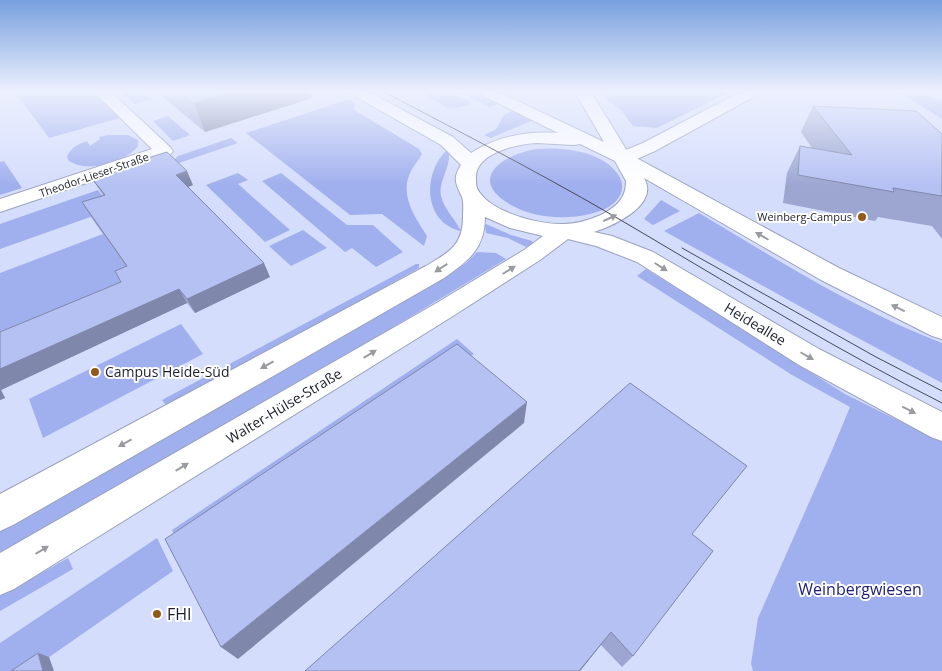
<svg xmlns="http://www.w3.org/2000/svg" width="942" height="671" viewBox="0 0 942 671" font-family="'Open Sans',sans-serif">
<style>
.green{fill:#a0afee}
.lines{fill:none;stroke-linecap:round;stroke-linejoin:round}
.street-casing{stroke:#9aa2be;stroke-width:2}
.secondary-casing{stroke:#9aa2be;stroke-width:2}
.street{fill:#fff;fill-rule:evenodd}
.secondary{fill:#fff;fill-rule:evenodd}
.tram{stroke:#444857;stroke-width:1}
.wall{fill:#9ca6d1}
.shaded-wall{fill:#7f87aa}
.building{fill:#b5c1f3;stroke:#7f87aa}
.oneway{fill:#999ba0}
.poi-dot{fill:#935917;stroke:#fff;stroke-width:2}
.labels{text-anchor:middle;stroke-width:4;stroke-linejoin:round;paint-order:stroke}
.far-street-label{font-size:11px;fill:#1d202b;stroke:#fff}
.far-poi-label{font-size:11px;fill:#1d202b;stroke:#fff;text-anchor:end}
.street-label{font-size:14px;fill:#1d202b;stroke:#fff}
.poi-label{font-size:14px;fill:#1d202b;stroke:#fff;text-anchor:start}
.near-park-label{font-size:16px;fill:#20217c;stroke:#fff}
.near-poi-label{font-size:16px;fill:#1d202b;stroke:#fff;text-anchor:start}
</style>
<rect width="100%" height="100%" fill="#d5ddfc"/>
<g class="green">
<polygon points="15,92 93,92 120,118 49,138"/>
<polygon points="121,92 142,92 152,99 135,104"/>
<polygon points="448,92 471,102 469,105 450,109 427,96 431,93"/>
<polygon points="458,92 477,92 501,103 490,107"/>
<polygon points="605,92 729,92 657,128 633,126 621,110 606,99"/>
<polygon points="899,92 918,92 942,101 942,119"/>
<path d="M350 99 355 104 354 109 356 111 419 149 422 154C419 160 414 165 411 171 399 194 414 216 427 236L424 246 382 214 350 215 246 133Z"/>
<polygon points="514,110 533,120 491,138 484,135 496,129 504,115"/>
<polygon points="168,116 190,135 173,141 153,121"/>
<path d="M108 135H128L138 140V146C125 163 87 173 69 161L67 157C70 148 78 144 87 141L90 146 100 139 99 137Z"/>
<polygon points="231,138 238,143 167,167 178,156"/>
<path d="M448 149C453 166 438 179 441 196 444 209 455 219 461 231 423 223 422 172 448 149Z"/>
<path d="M536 149C562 147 603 150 619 176 623 182 623 190 619 197 613 207 601 211 590 214 565 220 535 218 513 206 466 181 500 155 536 149Z"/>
<polygon points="4,161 22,188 0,195 0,162"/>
<polygon points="238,173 248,180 238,184 290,230 265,242 206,185"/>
<polygon points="281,173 347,225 373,225 403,252 376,267 352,248 345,252 262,181"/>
<polygon points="98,190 113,209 0,249 0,224"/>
<polygon points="661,200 680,211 653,225 644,219"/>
<path d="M699 213C778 260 856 310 942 343V383L830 323 664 231Z"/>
<polygon points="486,224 511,235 532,241 533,243 526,247 508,238 486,233 485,225"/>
<polygon points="303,230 327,248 291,266 269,246"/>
<polygon points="103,234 136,281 0,353 0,273"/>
<polygon points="477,252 496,253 506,259 20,553 0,564 0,529 466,263"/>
<polygon points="416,264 419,264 419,268 168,408 162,400"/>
<polygon points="646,269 845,394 942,442 942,671 753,671 751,664 758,618 830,455 850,407 792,375 637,276"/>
<polygon points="181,324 203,354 43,438 29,399"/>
<polygon points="457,339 474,354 184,556 172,530"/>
<polygon points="157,538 173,571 29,671 0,671 0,643"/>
<polygon points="68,558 73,569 0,611 0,596"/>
</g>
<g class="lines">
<g class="street-casing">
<g id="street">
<polygon points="94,92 111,92 170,147 173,151 170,155 0,212 0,199 152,149"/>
<polygon points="740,92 760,92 757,95 655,151 630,162 623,164 616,162 614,158 616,154 643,143"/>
</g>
</g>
<g class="secondary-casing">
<path id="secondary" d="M350 92H369L453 137 471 153C497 136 527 131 558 133L482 95 479 92H499L604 142 575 92H591L629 154 839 268 942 317V339L932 336 821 280 644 178C660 205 613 226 594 232L612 236 653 252 819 349 942 412V441L931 437 799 365 637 262 596 246 568 239 540 260 453 316 14 589 0 595V553L435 304 524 250 543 236 510 228 485 217C485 249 468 261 444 278L13 525 0 531V494L426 266C449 252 463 246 463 216 463 211 464 203 462 197 456 184 452 178 461 165L441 145 353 95ZM537 143 574 145 580 144 615 161 626 181C626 199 616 207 601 215 589 220 576 224 564 224 540 225 494 213 480 193 476 188 476 184 476 178 475 153 517 144 537 143Z"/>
</g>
<use href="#street" class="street"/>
<use href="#secondary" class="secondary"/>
<g class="tram">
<path d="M384 92C472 138 561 184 646 235 744 293 841 352 942 403"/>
<polyline points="682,248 876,357 942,391"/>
</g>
</g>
<g class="wall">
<polygon points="157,92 310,92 312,98 205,132"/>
<polygon points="813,106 942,134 942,239 932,226 878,217 875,221 783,203 787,173 800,146 812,148 801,132"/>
<polygon points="90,176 193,185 188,187 270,277 195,313 187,303 1,390 5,398 0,400 0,332 121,282 126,267 91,217 82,202 103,195"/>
<polygon points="692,534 633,656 622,667 601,645 580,671 305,671"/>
</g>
<g class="shaded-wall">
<polygon points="231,92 310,92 312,98 205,132 194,103"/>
<polygon points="187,171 193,185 182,189 176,175"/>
<polygon points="264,263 270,277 195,313 187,299"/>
<polygon points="179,289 187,303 1,390 5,398 0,400 0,369"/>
<polygon points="527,402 524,423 238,659 221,647"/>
<polygon points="611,632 580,671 579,671"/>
<polygon points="38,653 49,657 54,671 43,671"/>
</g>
<g class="building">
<polygon points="180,92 231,92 194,103"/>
<polygon points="813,106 916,111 942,134 942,196 893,188 894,192 798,175 800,146 852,155"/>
<polygon points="167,152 187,171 176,175 264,263 187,299 179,289 0,369 0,332 121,282 115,271 127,266 82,202 105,195 90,176"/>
<polygon points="457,344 527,402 221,647 165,539"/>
<polygon points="630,383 747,466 692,534 713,551 633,656 611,632 579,671 305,671"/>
<polygon points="38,653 43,671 11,671"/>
</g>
<defs><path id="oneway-solid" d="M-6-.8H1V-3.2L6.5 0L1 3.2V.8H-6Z" transform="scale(1.25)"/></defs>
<g class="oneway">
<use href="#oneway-solid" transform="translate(610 218) rotate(-25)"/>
<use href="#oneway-solid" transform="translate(762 236) rotate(-150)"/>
<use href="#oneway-solid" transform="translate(661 267) rotate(32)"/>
<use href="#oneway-solid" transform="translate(441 268) rotate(147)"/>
<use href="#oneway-solid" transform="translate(509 270) rotate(-32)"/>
<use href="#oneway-solid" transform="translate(898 308) rotate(-154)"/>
<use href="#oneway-solid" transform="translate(370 354) rotate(-31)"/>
<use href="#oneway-solid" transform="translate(807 356) rotate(30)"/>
<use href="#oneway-solid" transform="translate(267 365) rotate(151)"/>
<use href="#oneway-solid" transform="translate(909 410) rotate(27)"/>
<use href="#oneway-solid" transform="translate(125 443) rotate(151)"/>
<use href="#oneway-solid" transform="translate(182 467) rotate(-31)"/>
<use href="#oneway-solid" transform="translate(42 550) rotate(-31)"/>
</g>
<linearGradient id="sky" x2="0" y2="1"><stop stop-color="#78a0de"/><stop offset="0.49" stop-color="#ecf0fe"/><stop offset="1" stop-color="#ecf0fe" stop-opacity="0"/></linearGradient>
<rect width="942" height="186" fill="url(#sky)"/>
<g class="poi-dot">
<circle cx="862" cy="217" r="5"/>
<circle cx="95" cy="372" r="5"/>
<circle cx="157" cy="614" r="5"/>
</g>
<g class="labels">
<g class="far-street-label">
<text transform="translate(94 175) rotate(-19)" y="4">Theodor-Lieser-Straße</text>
</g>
<g class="far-poi-label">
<text x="852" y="221">Weinberg-Campus</text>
</g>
<g class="street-label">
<text transform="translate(755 324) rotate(31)" y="5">Heideallee</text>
<text transform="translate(284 406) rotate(-31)" y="5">Walter-Hülse-Straße</text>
</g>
<g class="poi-label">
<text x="105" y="377">Campus Heide-Süd</text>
</g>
<g class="near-park-label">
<text x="860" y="595">Weinbergwiesen</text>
</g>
<g class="near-poi-label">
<text x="167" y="620">FHI</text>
</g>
</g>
</svg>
